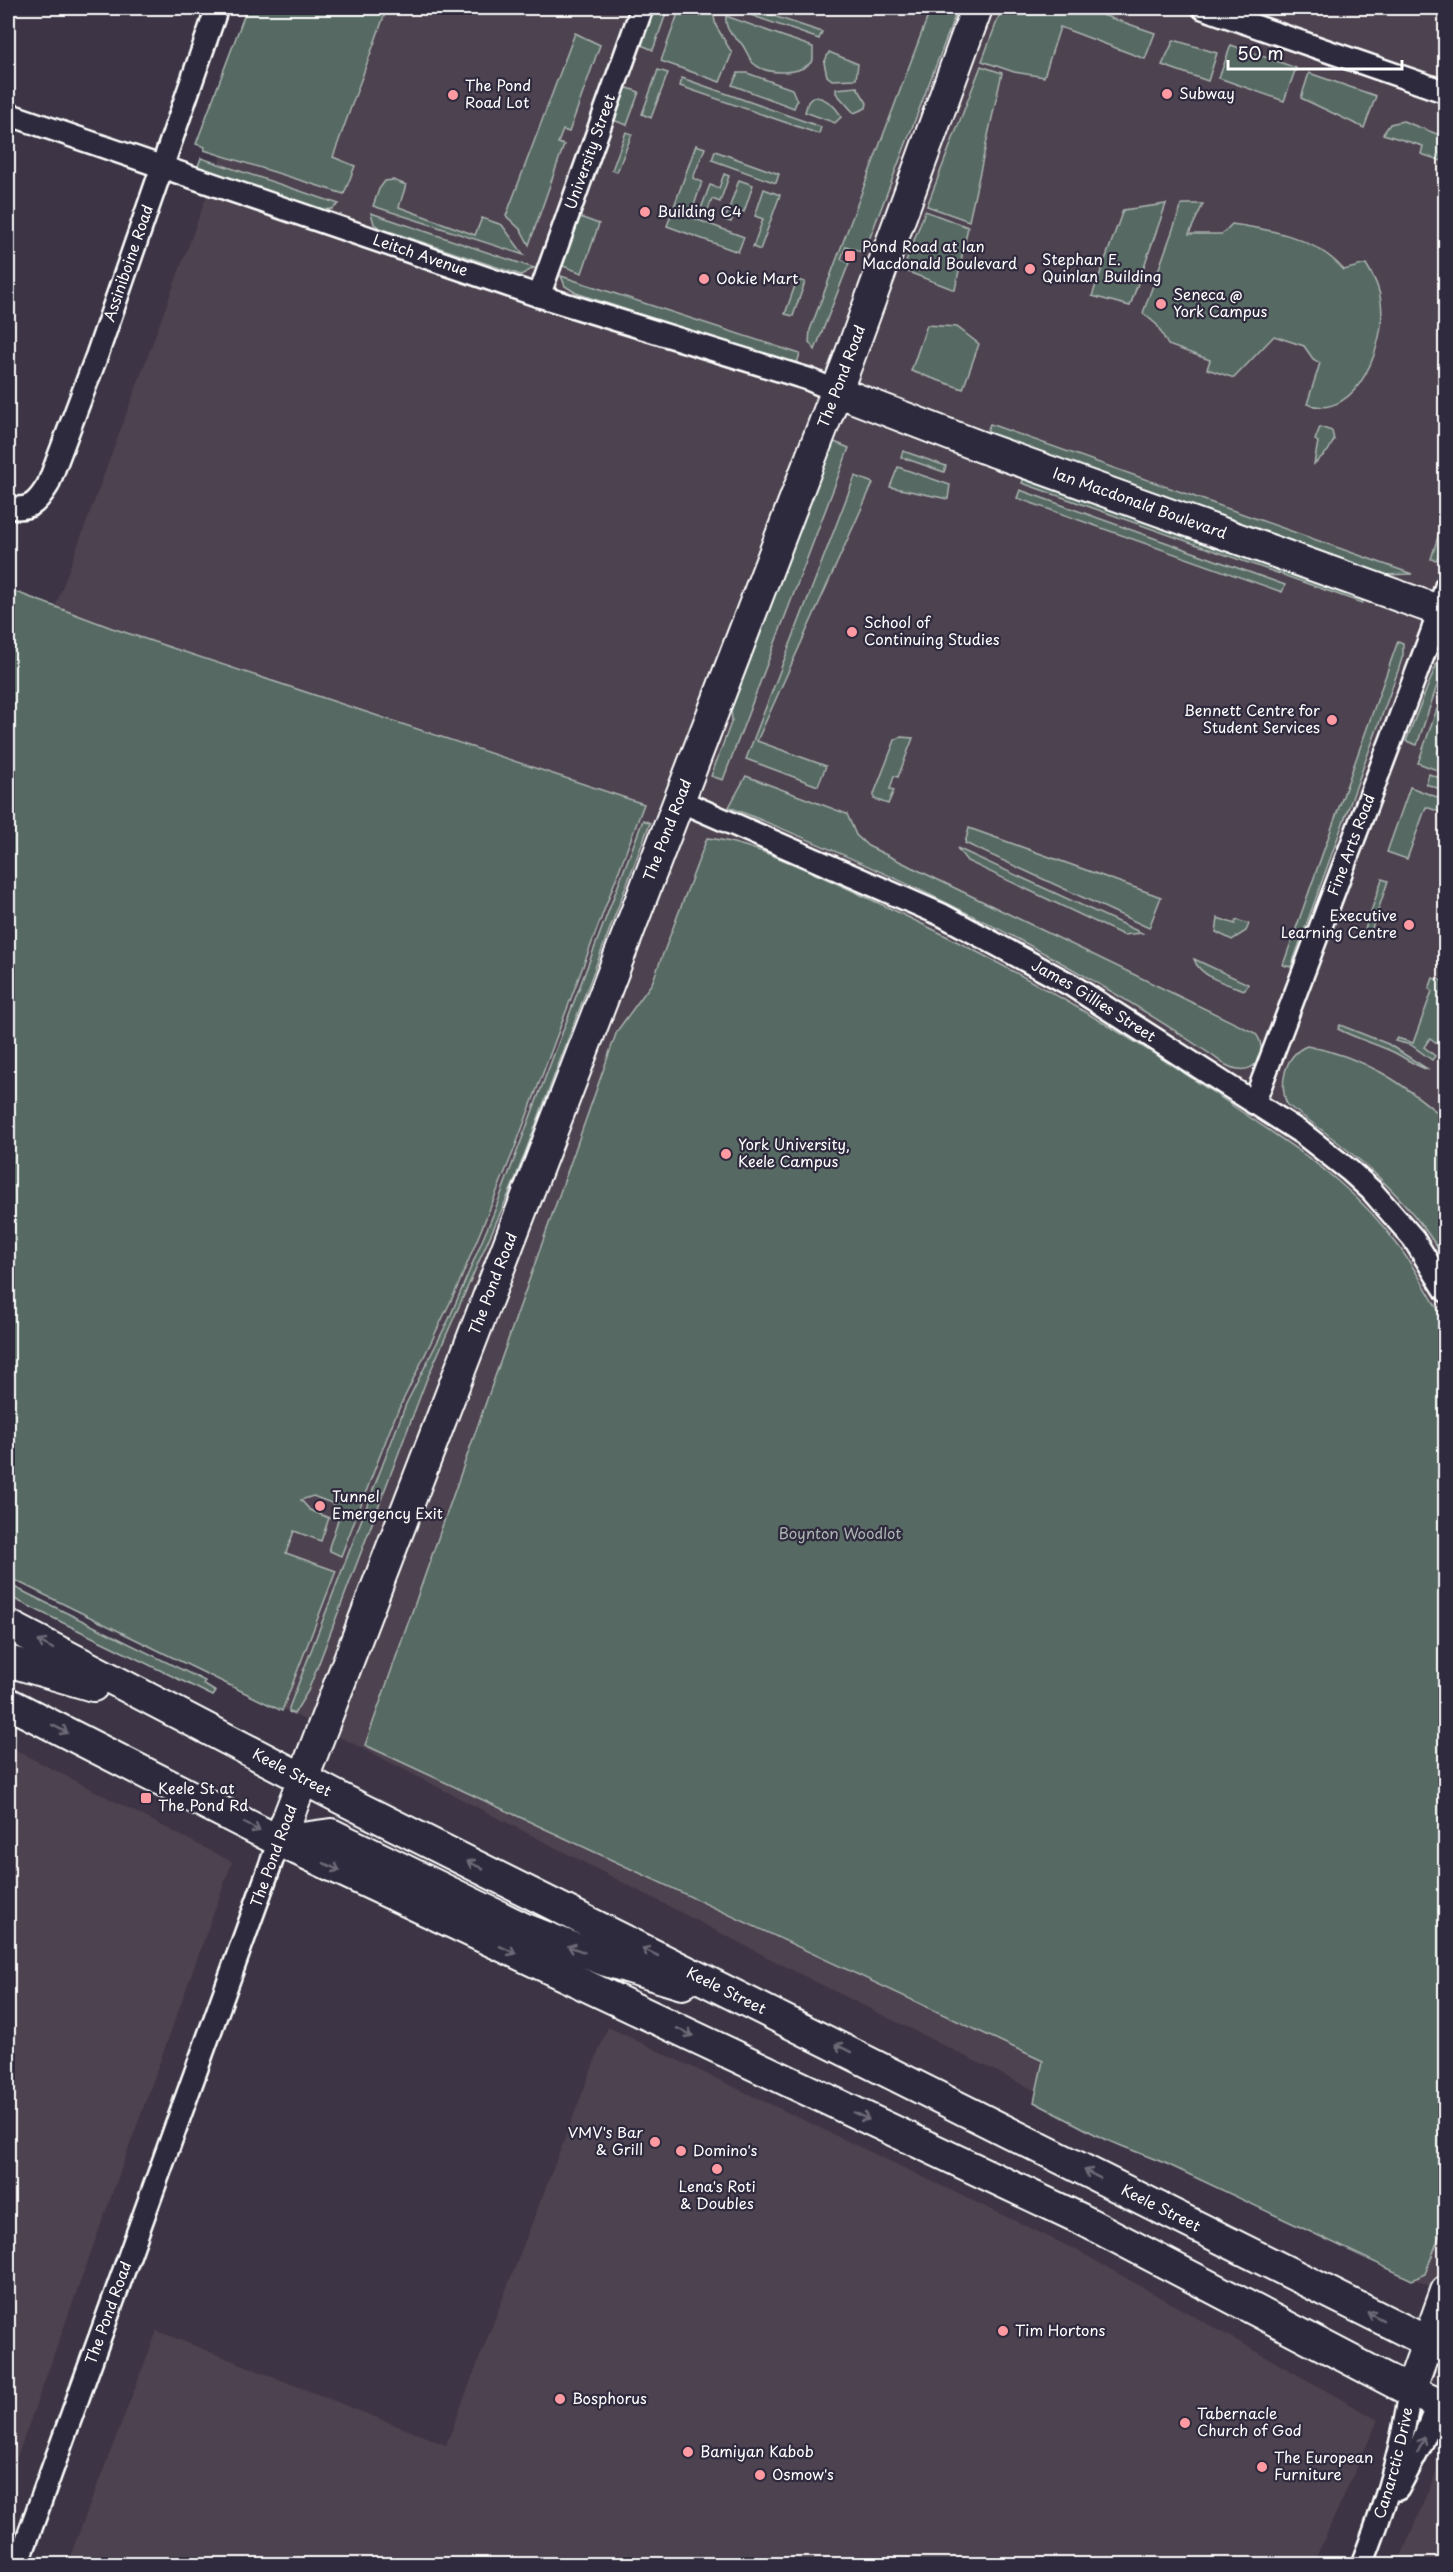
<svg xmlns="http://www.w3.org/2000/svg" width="1453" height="2572" viewBox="0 0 1453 2572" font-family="'Playpen Sans',sans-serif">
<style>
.built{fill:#4e424f}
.green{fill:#576a63;stroke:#abb4b1;stroke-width:1.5}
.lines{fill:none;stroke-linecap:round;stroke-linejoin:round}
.street-casing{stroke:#fff;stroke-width:26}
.secondary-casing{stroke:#fff;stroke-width:34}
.street{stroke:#2f2a3d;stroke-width:21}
.secondary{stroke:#2f2a3d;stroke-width:30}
.oneway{stroke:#6d6a77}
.poi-dot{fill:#ff9aa2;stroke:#2f2a3d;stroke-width:2}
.labels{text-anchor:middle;stroke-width:4.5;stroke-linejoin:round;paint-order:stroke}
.poi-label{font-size:15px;fill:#fff;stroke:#2f2a3d;text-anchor:start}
.street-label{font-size:15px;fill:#fff;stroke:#2f2a3d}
.park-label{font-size:15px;fill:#abb4b1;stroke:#2f2a3d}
</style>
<rect width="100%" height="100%" fill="#3d3545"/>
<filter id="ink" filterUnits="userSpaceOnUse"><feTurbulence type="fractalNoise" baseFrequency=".0167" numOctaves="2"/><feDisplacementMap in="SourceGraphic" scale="12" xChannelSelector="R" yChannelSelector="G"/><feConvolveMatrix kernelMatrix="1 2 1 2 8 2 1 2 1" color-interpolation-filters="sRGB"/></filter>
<g filter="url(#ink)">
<g class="built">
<polygon points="276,8 1445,8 1445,2294 806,1977 370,1752 8,1573 8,735"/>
<polygon points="8,1746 232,1862 8,2482"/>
<polygon points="608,2027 1078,2251 1378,2420 1313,2564 67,2564 157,2331 446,2445"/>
<polygon points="1442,2458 1446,2460 1445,2564 1398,2564"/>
</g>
<g class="green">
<polygon points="247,8 387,8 333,157 355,166 344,194 204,150 205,147 196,144"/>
<polygon points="652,8 668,8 653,50 639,44"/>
<polygon points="680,8 700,8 713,12 716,26 732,53 720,82 661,61"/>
<polygon points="750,8 822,32 819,39 748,14"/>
<polygon points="931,8 958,8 864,253 846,246 841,259 849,263 815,350 809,342 810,330"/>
<polygon points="1002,8 1082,8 1155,33 1145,59 1060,27 1044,77 1014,72 982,61"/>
<path d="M726 16 813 47V60C802 75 767 76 753 63 748 57 746 49 741 43 731 34 725 30 726 16Z"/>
<polygon points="575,33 600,45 569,132 563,130 558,143 564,145 529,245 521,230 506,216"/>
<polygon points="1174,40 1217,53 1208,81 1162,65"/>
<polygon points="1231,45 1296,68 1284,101 1219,78"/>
<polygon points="829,52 858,64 856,79 832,80 827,76 824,63"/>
<polygon points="981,66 1002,73 969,221 927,206"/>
<polygon points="658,70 668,73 651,118 642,114"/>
<polygon points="738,73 747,73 792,89 797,101 794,108 732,85"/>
<polygon points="1309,73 1376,96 1364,128 1301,98"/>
<polygon points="682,78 821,127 819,134 680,86"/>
<polygon points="625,87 639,92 627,125 613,120"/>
<polygon points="857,87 867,103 866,108 854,113 836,93 836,89"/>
<path d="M813 97C824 96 837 107 841 117L835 123 805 112 808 102Z"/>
<polygon points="1403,121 1445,137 1445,162 1421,154 1423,146 1383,134 1390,124"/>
<polygon points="626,132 632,134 617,172 612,170"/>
<polygon points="696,145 705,148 693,178 702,182 690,217 744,237 738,252 667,226"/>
<polygon points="715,151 779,174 776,183 712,160"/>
<polygon points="201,158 339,204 332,209 324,210 197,169"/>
<polygon points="724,174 729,176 720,202 712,199 707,213 700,211 710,185 719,188"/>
<polygon points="393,180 406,185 399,207 475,235 482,218 502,225 524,255 373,206 379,189 385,181"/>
<polygon points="739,180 753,185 744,212 736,209 731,222 725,220"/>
<polygon points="764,189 780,195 760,250 753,247 763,219 755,216"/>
<polygon points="1166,204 1130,306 1092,296 1123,210"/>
<path d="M1182 204H1203L1189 234H1222L1232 224C1273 230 1315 237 1344 270L1366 264C1373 275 1380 288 1381 302 1387 340 1358 423 1307 404L1320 363 1313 359 1304 346 1274 336 1234 378 1207 369 1210 360 1168 345 1157 325 1143 313Z"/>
<polygon points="925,211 968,227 955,290 903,270"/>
<polygon points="371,213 534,268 521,275 380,228 374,224"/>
<polygon points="580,217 599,224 582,273 563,266"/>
<polygon points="561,276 800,354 796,366 576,293 565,286"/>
<polygon points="797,280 805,282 793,316 785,314"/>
<polygon points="927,325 957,327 979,344 963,389 911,371"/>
<polygon points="990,424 1412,574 1384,575 986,434"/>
<polygon points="1320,427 1332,431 1334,440 1328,451 1314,464 1318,442 1315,440"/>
<polygon points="832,441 849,448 723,780 711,776 732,720 730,698"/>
<polygon points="903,451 946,466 944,472 901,457"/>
<polygon points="898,467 950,485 948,499 890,487"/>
<polygon points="855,476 873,483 757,741 826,766 818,786 746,759"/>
<polygon points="1024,478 1364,598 1362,603 1022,483"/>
<polygon points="1020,490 1285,585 1282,592 1017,498"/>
<polygon points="1445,514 1445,543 1436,560 1431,559"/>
<polygon points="8,589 112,628 644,804 514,1150 458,1286 395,1417 341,1556 330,1551 329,1547 341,1511 333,1508 334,1504 313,1496 301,1500 310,1510 329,1518 321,1541 294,1531 286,1553 336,1571 282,1711 8,1577"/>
<polygon points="1398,641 1403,643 1403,655 1398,671 1291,967 1283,965"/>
<polygon points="1439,658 1445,662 1417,745 1406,741"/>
<polygon points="1445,686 1445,733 1437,755 1445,758 1445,773 1418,763"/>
<polygon points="901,737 913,738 898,777 894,776 890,789 894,790 888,804 874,799 874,794 895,740"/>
<polygon points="1429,774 1445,780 1445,791 1426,784"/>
<path d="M746 776 847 814 856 835 868 846 1255 1033C1268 1047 1259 1073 1238 1069 1227 1068 1219 1060 1210 1054 1060 952 896 874 729 807Z"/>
<polygon points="1410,787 1445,800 1446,814 1426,807 1407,859 1387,852"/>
<polygon points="643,820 650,823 514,1182 426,1381 319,1663 308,1691 294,1714 289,1712 289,1708 406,1404 449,1319 493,1215"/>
<polygon points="969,828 1161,897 1149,928 965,843"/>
<path d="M707 838C755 843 812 873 855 892 986 952 1108 1021 1226 1101 1264 1128 1305 1152 1340 1183 1387 1223 1414 1265 1443 1319L1446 1324V2219L1425 2274 1412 2280 1167 2164 1104 2139 1034 2102 1043 2061 365 1745 617 1031 652 983Z"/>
<polygon points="957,848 1142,933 1123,935 967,861"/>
<polygon points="1382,879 1388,881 1369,937 1363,935"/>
<polygon points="1218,918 1235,924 1236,920 1249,924 1246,931 1232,940 1216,932"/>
<path d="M1194 959 1248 984 1245 990C1229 985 1199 977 1194 959Z"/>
<polygon points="1433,978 1445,982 1445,1014 1438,1044 1430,1038 1424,1047 1435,1056 1432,1060 1411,1045 1395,1041 1397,1038 1413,1043 1432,991 1429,989"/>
<path d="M1340 1025 1388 1044 1429 1070C1415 1066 1404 1057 1391 1051 1373 1043 1355 1038 1338 1029Z"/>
<path d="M1307 1046C1365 1057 1402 1082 1445 1119V1260C1407 1194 1349 1148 1287 1105 1279 1084 1284 1055 1307 1046Z"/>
<polygon points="8,1584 205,1681 203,1684 216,1692 213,1696 8,1596"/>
</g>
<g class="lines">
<g class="street-casing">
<g id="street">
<polyline points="1203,8 1446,92"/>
<path id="s1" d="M8 114 539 296 808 379 836 391"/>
<path id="s2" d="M539 296 642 8"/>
<path id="s3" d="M8 507C30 511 37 503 48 485L97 355 217 8"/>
<path id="s4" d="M678 800 942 915 1071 985 1303 1134 1350 1171 1371 1190 1413 1238 1446 1291"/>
<path id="s5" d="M1254 1103 1432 632 1446 586"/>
<polyline points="1398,2489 1421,2445 1438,2403"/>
<path id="s6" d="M18 2564 279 1841"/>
<path id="s7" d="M1362 2564C1384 2509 1402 2451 1410 2391"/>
</g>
</g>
<g class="secondary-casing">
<g id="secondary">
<path id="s8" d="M836 391 984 448 1446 613"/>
<path id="s9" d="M8 1625 342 1799 1446 2351"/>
<polyline points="8,1661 93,1686"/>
<polyline points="8,1703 279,1841 1081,2219 1410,2391 1446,2407"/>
<path id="s10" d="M279 1841 848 361 977 8"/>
<polyline points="279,1841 331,1834 523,1928 606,1961 682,1984"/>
<polyline points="1410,2391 1446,2291"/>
</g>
</g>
<use href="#street" class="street"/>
<use href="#secondary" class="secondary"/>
</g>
<defs><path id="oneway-shaft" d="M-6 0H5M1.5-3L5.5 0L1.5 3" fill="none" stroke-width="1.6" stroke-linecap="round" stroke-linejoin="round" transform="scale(1.5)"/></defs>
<g class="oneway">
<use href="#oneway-shaft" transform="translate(46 1645) rotate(-152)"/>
<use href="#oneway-shaft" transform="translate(60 1729) rotate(27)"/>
<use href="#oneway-shaft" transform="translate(252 1827) rotate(28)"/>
<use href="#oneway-shaft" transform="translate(475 1865) rotate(-154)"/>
<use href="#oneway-shaft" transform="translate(332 1867) rotate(25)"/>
<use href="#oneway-shaft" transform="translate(576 1949) rotate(-159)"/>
<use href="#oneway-shaft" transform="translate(508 1950) rotate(25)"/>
<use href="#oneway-shaft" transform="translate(650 1952) rotate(-154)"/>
<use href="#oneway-shaft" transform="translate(685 2032) rotate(25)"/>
<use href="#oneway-shaft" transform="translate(843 2048) rotate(-153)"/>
<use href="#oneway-shaft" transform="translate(861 2116) rotate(25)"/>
<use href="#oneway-shaft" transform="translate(1092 2174) rotate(-153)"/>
<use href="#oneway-shaft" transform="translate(1375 2316) rotate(-153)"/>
<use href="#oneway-shaft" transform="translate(1421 2445) rotate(-65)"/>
</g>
</g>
<g class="poi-dot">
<circle cx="1167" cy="94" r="6"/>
<circle cx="453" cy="95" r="6"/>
<circle cx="645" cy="212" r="6"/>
<rect x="844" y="250" width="12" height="12" rx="3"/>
<circle cx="1030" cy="269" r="6"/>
<circle cx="704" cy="279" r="6"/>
<circle cx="1161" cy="304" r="6"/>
<circle cx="852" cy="632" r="6"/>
<circle cx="1332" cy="720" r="6"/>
<circle cx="1409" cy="925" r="6"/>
<circle cx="726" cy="1154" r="6"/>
<circle cx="320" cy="1506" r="6"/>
<rect x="140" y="1792" width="12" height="12" rx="3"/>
<circle cx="655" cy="2142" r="6"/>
<circle cx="681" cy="2151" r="6"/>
<circle cx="717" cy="2169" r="6"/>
<circle cx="1003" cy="2331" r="6"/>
<circle cx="560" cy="2399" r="6"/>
<circle cx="1185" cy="2423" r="6"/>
<circle cx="688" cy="2452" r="6"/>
<circle cx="1262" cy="2467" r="6"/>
<circle cx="760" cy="2475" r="6"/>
</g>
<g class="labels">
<g class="poi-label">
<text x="465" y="91">The Pond<tspan x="465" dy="17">Road Lot</tspan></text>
<text x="1179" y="99">Subway</text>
<text x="657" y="217">Building C4</text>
<text x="862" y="252">Pond Road at Ian<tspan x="862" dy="17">Macdonald Boulevard</tspan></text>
<text x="1042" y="265">Stephan E.<tspan x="1042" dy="17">Quinlan Building</tspan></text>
<text x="716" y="284">Ookie Mart</text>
<text x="1173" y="300">Seneca @<tspan x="1173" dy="17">York Campus</tspan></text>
<text x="864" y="628">School of<tspan x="864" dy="17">Continuing Studies</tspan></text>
<text x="1320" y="716" text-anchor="end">Bennett Centre for<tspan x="1320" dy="17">Student Services</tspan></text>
<text x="1397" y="921" text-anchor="end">Executive<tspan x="1397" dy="17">Learning Centre</tspan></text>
<text x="738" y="1150">York University,<tspan x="738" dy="17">Keele Campus</tspan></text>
<text x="332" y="1502">Tunnel<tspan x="332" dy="17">Emergency Exit</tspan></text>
<text x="158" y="1794">Keele St at<tspan x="158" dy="17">The Pond Rd</tspan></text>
<text x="643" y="2138" text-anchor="end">VMV's Bar<tspan x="643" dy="17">&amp; Grill</tspan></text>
<text x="693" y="2156">Domino's</text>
<text x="717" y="2192" text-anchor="middle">Lena's Roti<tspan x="717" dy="17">&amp; Doubles</tspan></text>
<text x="1015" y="2336">Tim Hortons</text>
<text x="572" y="2404">Bosphorus</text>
<text x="1197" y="2419">Tabernacle<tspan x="1197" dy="17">Church of God</tspan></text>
<text x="700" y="2457">Bamiyan Kabob</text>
<text x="1274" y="2463">The European<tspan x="1274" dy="17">Furniture</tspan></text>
<text x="772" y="2480">Osmow's</text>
</g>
<g class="street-label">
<text dy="5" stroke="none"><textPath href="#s2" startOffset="153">University Street</textPath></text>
<text dy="5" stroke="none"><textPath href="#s1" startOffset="436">Leitch Avenue</textPath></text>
<text dy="5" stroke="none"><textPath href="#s3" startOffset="286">Assiniboine Road</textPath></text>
<text dy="5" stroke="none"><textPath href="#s10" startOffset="1569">The Pond Road</textPath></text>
<text dy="5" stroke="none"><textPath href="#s8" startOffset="324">Ian Macdonald Boulevard</textPath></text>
<text dy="5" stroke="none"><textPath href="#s10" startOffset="1083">The Pond Road</textPath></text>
<text dy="5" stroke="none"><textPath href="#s5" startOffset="276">Fine Arts Road</textPath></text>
<text dy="5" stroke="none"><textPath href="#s4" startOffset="462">James Gillies Street</textPath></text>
<text dy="5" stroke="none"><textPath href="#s10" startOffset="597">The Pond Road</textPath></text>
<text dy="5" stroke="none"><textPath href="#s9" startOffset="320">Keele Street</textPath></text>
<text transform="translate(274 1856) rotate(-70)" y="5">The Pond Road</text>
<text dy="5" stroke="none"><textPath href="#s9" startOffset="806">Keele Street</textPath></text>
<text dy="5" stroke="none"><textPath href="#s9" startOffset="1292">Keele Street</textPath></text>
<text dy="5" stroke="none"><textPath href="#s6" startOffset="267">The Pond Road</textPath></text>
<text dy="5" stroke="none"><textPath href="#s7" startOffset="106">Canarctic Drive</textPath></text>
</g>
<g class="park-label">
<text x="840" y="1539">Boynton Woodlot</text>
</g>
</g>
<rect width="1453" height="2572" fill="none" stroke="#2f2a3d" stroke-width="30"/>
<rect x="15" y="15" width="1423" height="2542" fill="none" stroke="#fff" stroke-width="2" filter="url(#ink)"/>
<path d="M1228 60v9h174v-9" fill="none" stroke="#ffffff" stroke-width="3"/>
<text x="1237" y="60" font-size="18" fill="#ffffff" stroke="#2f2a3d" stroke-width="4.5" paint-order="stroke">50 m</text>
</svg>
